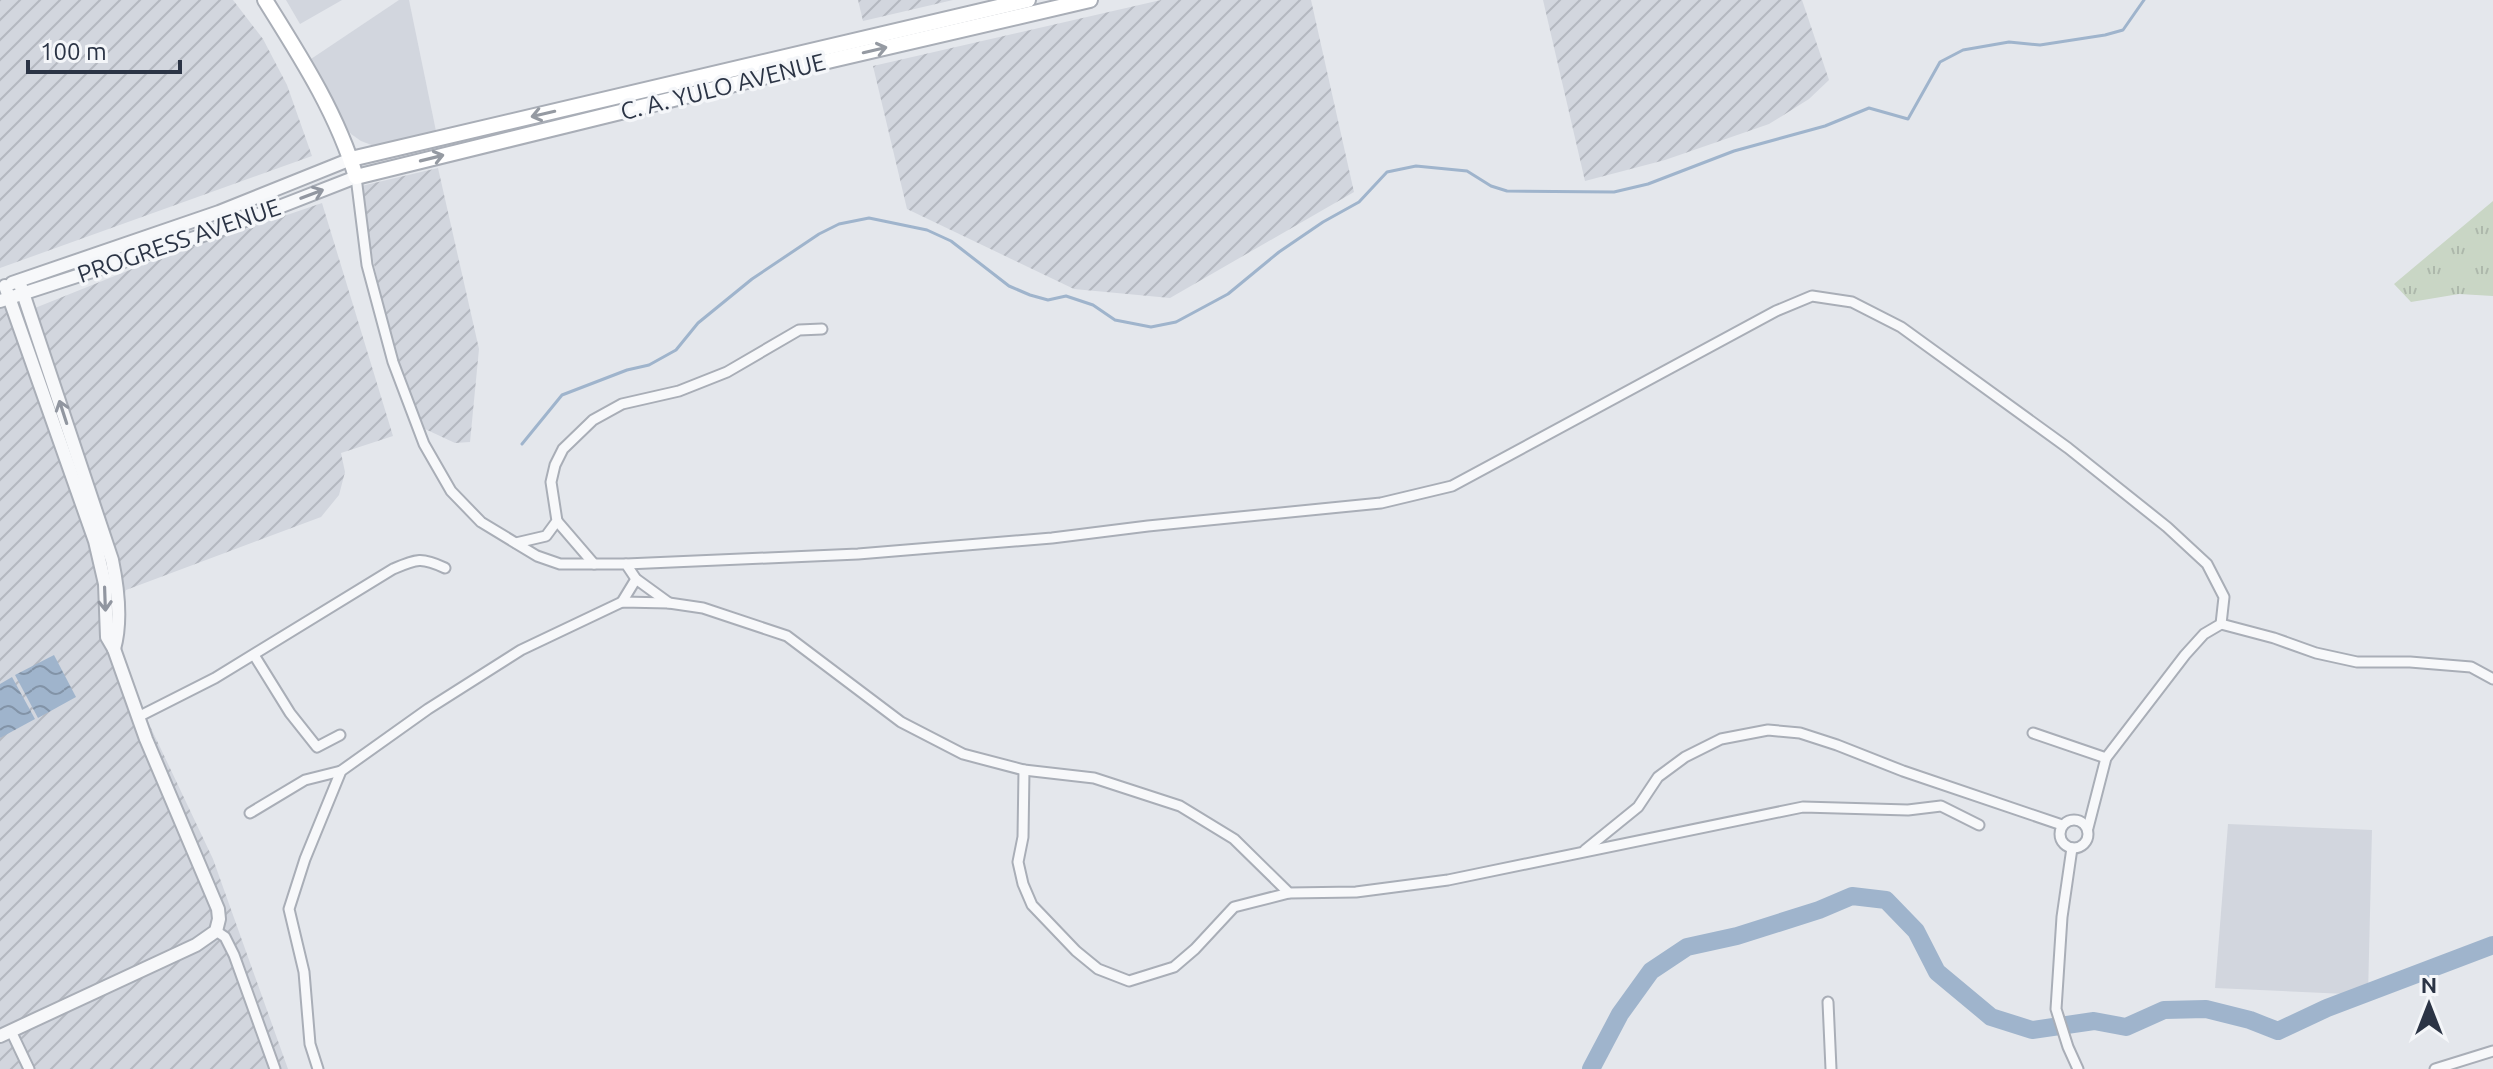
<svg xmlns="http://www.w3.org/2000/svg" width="2493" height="1069" viewBox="0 0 2493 1069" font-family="Ubuntu,sans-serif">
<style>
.built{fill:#d2d6de}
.industrial{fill:url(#industrial-furrows)}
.grass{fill:url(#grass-tufts)}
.water{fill:url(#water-waves)}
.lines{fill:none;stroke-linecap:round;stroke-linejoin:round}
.stream{stroke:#9fb4cc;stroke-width:3}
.river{stroke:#9fb4cc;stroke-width:18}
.minor-casing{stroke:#a9aeb7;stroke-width:13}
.tertiary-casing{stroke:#a9aeb7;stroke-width:16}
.secondary-casing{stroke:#a9aeb7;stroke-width:18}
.minor{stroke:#f7f8fa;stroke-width:9}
.tertiary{stroke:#f7f8fa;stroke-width:12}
.secondary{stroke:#fff;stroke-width:14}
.oneway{stroke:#959aa2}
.oneway2{stroke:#9196a0}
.labels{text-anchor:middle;stroke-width:7;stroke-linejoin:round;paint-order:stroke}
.street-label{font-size:24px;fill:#2b3445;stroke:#f4f6f9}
</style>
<defs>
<pattern id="industrial-furrows" width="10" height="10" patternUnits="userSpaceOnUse" patternTransform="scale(2)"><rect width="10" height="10" fill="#d2d6de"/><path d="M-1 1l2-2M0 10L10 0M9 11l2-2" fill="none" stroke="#b4b8c0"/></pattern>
<pattern id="grass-tufts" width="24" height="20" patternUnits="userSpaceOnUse" patternTransform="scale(2)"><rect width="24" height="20" fill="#c9d6c5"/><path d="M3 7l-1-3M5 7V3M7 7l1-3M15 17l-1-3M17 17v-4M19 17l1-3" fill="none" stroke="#adb8ab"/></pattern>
<pattern id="water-waves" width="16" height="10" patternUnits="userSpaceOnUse" patternTransform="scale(2)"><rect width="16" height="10" fill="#9fb4cc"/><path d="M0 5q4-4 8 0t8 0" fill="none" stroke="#8293a7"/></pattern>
</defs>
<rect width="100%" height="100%" fill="#e4e7ec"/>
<g class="built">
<polygon points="286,0 342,0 300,24"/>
<polygon points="399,0 409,0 437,136 374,146 361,141 351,134 340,119 308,61"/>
<polygon points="2228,824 2372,830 2368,995 2215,988"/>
</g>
<g class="industrial">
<polygon points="0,0 233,0 263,39 287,85 312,156 0,268"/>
<polygon points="858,0 953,0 863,21"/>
<polygon points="1161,0 1311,0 1354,192 1170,298 1074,289 907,209 873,66"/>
<polygon points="1543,0 1802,0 1829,80 1809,99 1769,124 1665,160 1585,181"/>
<polygon points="438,168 479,349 470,442 455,443 425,429 394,355 357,187"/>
<polygon points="322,203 393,436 341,453 345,472 339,495 321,517 126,590 114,636 133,690 213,859 288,1069 0,1069 0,288 25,312 152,261"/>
</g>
<polygon class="grass" points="2493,201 2493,296 2459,294 2411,302 2394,284"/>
<g class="water">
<polygon points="54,655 76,697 38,718 15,675"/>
<polygon points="12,677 35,719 0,738 0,684"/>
</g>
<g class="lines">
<polyline class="stream" points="522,444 562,395 627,370 649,365 676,350 698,323 752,279 819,234 839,224 869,218 927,230 951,241 1009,286 1030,295 1048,300 1066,296 1093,305 1115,320 1151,327 1176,322 1228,294 1279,252 1323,222 1359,202 1387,172 1416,166 1467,171 1491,186 1507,191 1614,192 1648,184 1734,151 1825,126 1869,108 1908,119 1940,62 1963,50 2009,42 2040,45 2105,35 2123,30 2144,0"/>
<polyline class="river" points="1591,1069 1620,1014 1651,971 1687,947 1737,936 1819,910 1852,896 1886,900 1916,931 1937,972 1991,1017 2032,1030 2094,1021 2126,1027 2164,1010 2206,1009 2250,1020 2278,1031 2327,1008 2493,945"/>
<g class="minor-casing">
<g id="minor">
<polyline points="356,177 367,265 393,362 424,444 451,491 481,522 537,556 560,564 626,564 636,579 669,603"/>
<polyline points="557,521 594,564"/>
<polyline points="516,543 546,536 557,521 551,482 555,465 563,449 593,420 622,404 679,391 727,372 799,330 822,329"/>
<polyline points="626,564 858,554 1052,538 1148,526 1381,503 1452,486 1776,311 1812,296 1852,302 1901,327 2068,448 2167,527 2207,564 2224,597 2221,624 2204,634 2185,655 2106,758 2088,828"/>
<polyline points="622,602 636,579"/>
<polyline points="2221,624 2274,638 2316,653 2357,662 2410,662 2471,667 2493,679"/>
<polyline points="254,655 290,713 317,747 340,735"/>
<path d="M138 717 215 678 393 569C417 559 421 557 445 568"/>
<polyline points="2033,733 2106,758"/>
<polyline points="1024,770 1023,837 1018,862 1023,884 1032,905 1076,951 1098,969 1129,981 1174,967 1195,949 1234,907 1289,893"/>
<polyline points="250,813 305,780 341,771"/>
<circle cx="2074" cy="834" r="14"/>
<polyline points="2072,848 2062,917 2056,1009 2068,1047 2078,1069"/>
<polyline points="1585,850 1638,807 1658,777 1685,757 1721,739 1768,730 1800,733 1837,745 1903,771 2062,825"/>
<polyline points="216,931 225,937 234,955 275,1069"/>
<polyline points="1828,1002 1831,1069"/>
<polyline points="11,1031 29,1069"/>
<polyline points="318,1069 310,1044 304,972 289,909 305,859 341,771 428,709 521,650 622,602 669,603 703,608 787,636 901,722 963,754 1024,770 1094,778 1180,806 1234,839 1289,893 1356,892 1448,880 1803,807 1908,810 1941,806 1979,825"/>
<polyline points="2435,1069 2493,1051"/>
</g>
</g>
<g class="tertiary-casing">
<g id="tertiary">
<path d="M19 281 112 560C118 589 122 621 114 649"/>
<polyline points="12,283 219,212 351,159"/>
<polyline points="0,301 225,228 356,177"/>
<polyline points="0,1036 196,945 216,931 219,919 218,909 146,739 114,649 107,637 105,584 95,541 5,286"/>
</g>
</g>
<g class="secondary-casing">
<g id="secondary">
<path d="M265 0C300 56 337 113 356 177L832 60 1090 0"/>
<polyline points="351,159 1028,0"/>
</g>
</g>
<use href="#minor" class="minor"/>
<use href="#tertiary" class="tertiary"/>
<use href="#secondary" class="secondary"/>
</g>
<defs><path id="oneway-shaft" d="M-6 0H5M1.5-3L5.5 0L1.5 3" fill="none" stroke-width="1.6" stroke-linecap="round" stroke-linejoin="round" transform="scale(2)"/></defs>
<g class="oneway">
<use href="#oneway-shaft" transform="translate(875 50) rotate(-13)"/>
<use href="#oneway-shaft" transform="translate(543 114) rotate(167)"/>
<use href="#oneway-shaft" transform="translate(432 158) rotate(-14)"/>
</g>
<g class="oneway2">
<use href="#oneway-shaft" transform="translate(312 194) rotate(-21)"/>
<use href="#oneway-shaft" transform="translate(63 412) rotate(-108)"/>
<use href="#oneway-shaft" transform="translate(105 599) rotate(88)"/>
</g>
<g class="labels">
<g class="street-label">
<text transform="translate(723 87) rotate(-14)" y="8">C. A. YULO AVENUE</text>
<text transform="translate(179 241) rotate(-19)" y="8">PROGRESS AVENUE</text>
</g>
</g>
<g transform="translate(2429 1005)" stroke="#f4f6f9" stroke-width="6" paint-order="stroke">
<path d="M0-6L14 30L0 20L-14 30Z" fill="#2b3445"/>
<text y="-12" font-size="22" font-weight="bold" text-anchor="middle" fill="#2b3445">N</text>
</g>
<path d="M28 60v12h152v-12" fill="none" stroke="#2b3445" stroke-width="4"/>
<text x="40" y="60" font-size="24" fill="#2b3445" stroke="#f4f6f9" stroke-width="6" paint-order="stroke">100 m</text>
</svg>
